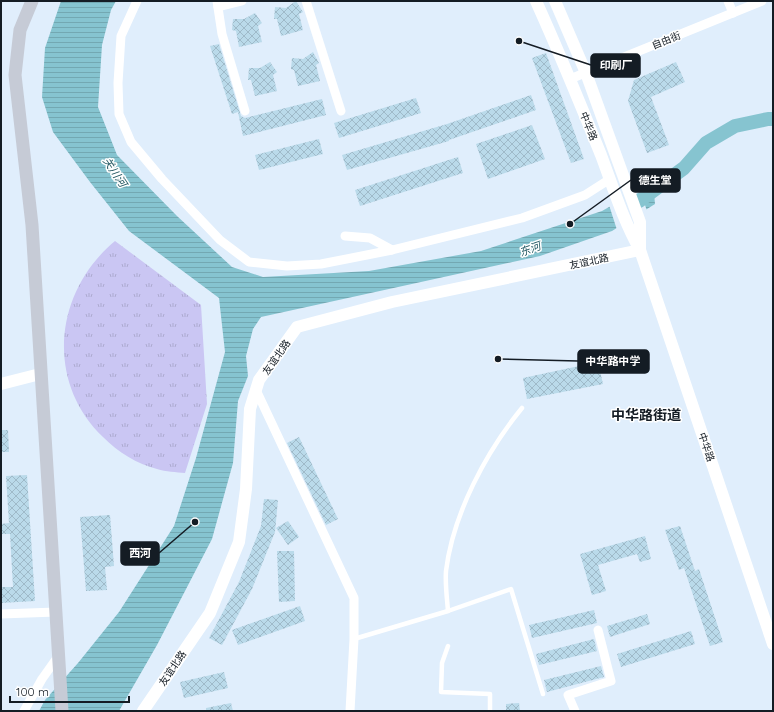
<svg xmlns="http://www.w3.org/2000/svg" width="774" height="712" viewBox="0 0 774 712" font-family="Quicksand,'Noto Sans SC',sans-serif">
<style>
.grass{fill:url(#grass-tufts)}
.water{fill:url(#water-rules)}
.pier{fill:#e0eefc}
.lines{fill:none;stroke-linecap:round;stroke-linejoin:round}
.river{stroke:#86c4d0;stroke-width:14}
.building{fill:url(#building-cross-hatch)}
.service{stroke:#fff;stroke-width:4.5}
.minor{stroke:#fff;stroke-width:9}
.tertiary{stroke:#fff;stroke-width:12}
.secondary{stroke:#c6cbd6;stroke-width:13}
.labels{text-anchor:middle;stroke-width:3;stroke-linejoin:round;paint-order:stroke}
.street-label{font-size:10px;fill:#141c24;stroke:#fff}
.water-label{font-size:11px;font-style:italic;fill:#235862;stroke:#fff}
.district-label{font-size:14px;font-weight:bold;fill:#141c24;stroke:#fff}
.leader{fill:none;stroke:#141c24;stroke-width:1.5}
.callout-dot{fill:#141c24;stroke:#fff;stroke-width:1.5}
.callout{fill:#141c24;stroke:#141c24;stroke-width:1.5}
.callout-label{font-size:11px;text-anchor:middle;font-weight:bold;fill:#fff}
</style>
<defs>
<pattern id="grass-tufts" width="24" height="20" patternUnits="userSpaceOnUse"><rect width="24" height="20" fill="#cac6f3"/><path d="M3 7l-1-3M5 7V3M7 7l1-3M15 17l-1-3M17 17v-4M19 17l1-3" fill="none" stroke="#adaad0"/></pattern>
<pattern id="water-rules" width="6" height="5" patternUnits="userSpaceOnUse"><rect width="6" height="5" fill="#86c4d0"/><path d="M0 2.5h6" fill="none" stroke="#73a8b2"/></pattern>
<pattern id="building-cross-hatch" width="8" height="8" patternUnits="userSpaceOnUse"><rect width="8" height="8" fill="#badaea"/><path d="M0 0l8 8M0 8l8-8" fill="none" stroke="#9fbac9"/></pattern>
</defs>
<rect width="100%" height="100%" fill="#e0eefc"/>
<path class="grass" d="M115 241 201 305 207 404 185 473C176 472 166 472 157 469 137 464 118 452 103 437 44 380 55 291 115 241Z"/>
<polygon class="water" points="61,1 116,1 111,10 102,45 98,107 117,155 177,216 232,267 263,277 369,271 481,251 602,211 653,182 655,204 612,231 540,256 261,317 253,329 246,356 248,376 238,401 233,463 212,539 157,645 119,711 39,711 45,700 78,663 119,612 174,526 196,458 225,352 219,298 129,231 90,182 53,132 42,97 45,48"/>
<polygon class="pier" points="639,187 647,211 617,230 609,205"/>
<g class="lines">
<polyline class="river" points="639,201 684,168 706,143 735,126 768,119 773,119"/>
</g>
<g class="building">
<polygon points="296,1 303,12 299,14 303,30 281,36 277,19 274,19 275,7 286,8"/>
<polygon points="255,13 262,23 258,26 262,42 239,47 236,31 232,30 233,19 244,19"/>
<polygon points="219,44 241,116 245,118 322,99 326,115 243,136 238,112 232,114 210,46"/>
<polygon points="313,52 319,63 316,65 320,81 298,86 294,70 291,69 292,58 303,59"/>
<polygon points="546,53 584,159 571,163 532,58"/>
<polygon points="270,62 277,72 273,75 277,91 255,96 251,80 248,80 249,68 260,68"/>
<polygon points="676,62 685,82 651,97 669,145 647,153 628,101 634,80"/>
<polygon points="531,95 536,110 449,140 449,141 347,170 342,155 447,124"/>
<polygon points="416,98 421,113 339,138 334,123"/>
<polygon points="532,125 545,159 488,179 476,144"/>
<polygon points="319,139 323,154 259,170 255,155"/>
<polygon points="458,157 463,173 360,206 355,190"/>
<polygon points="598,362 603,384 527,399 523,378"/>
<polygon points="1,430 8,430 9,452 1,452"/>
<polygon points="299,437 338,519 326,525 287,443"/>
<polygon points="27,475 35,601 1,603 1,587 13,587 10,534 1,534 1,524 9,523 6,476"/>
<polygon points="264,499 278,500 275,532 252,589 222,645 209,638 239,582 261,526"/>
<polygon points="110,515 114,566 105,567 107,590 86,591 80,517"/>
<polygon points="288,521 299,537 288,545 276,528"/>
<polygon points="680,526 695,571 699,569 723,642 710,646 684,568 679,570 665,530"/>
<polygon points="645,536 651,559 640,562 637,554 598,565 606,591 592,595 580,554"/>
<polygon points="277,551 294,551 295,601 279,602"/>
<polygon points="300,606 305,621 238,645 232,630"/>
<polygon points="594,610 597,623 532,638 529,625"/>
<polygon points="647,614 650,624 610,637 607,626"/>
<polygon points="691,631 695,644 621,667 617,654"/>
<polygon points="594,639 597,651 539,665 536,654"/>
<polygon points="601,666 604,677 547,692 544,680"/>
<polygon points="224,672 228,688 184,698 180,682"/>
<polygon points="231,703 233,711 206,711 206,708"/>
<polygon points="519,703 520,711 506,711 506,704"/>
</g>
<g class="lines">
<g class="service">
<path d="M448 611C447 598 445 584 446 571 453 514 486 452 522 408"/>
<polyline points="354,639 448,611 511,589 543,694"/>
<polyline points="448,646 442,663 441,692 490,694 490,711"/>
</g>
<g class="minor">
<polyline points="137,1 121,36 118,83 119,114 131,142 162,179 220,240 249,262 287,266 321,264 392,250"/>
<polyline points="217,1 222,34 245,111"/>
<polyline points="306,1 341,111"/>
<polyline points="728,1 733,13"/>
<polyline points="218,7 242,1"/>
<polyline points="570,79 762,1"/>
<polyline points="345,236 370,238 392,250 522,218 585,195 610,179"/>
<polyline points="256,390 354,598 354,639 350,711"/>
<polyline points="1,614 56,612"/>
<polyline points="24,711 42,679 59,655"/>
<polyline points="575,711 568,695 611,681 598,630"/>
</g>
<g class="tertiary">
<path d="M536 1C559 52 580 103 601 155 613 187 623 220 640 250L773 644"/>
<polyline points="555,1 586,73 640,222 640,249"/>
<polyline points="1,384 40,374"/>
<polyline points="143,711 210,613 239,542 246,489 250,409 259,380 297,327 392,302 640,250"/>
</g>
<polyline class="secondary" points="32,1 20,30 15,75 32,225 62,711"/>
</g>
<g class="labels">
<g class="street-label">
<text transform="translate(666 40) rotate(-22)" y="4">自由街</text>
<text transform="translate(589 126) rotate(68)" y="4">中华路</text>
<text transform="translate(589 261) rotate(-12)" y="4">友谊北路</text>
<text transform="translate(276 357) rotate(-55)" y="4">友谊北路</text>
<text transform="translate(707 447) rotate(71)" y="4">中华路</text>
<text transform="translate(172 668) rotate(-56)" y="4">友谊北路</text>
</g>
<g class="water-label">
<text transform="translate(115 172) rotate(56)" y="4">关川河</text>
<text transform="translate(530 249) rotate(-20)" y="4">东河</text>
</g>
<g class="district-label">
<text x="646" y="420">中华路街道</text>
</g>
</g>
<path class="leader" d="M519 41L591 65M570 224L631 180M498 359L578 361M195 522L159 553"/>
<g class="callout-dot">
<circle cx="519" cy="41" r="4"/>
<circle cx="570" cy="224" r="4"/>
<circle cx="498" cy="359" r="4"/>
<circle cx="195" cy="522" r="4"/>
</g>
<g class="callout">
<rect x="591" y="54" width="49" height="23" rx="4"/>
<rect x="631" y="169" width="49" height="23" rx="4"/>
<rect x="578" y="350" width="71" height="23" rx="4"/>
<rect x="121" y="542" width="38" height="23" rx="4"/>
</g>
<g class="callout-label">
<text x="616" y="69">印刷厂</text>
<text x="655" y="184">德生堂</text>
<text x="613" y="365">中华路中学</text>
<text x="140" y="557">西河</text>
</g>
<rect width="774" height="712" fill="none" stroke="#141c24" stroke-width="4"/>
<path d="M10 696v6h119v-6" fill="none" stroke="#141c24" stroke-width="2"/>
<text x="16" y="696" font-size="12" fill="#141c24" stroke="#ffffff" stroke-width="3" paint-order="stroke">100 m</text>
</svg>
